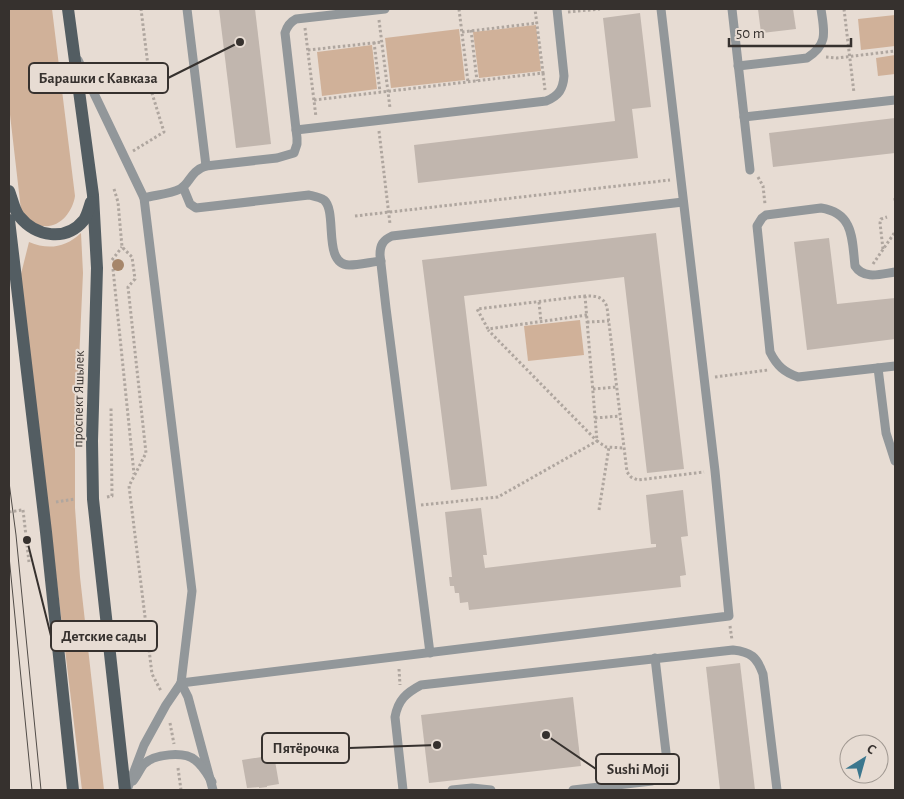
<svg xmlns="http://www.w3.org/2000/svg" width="904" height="799" viewBox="0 0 904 799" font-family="'Alegreya Sans',sans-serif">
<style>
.green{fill:#d0b199}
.building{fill:#c1b6ae}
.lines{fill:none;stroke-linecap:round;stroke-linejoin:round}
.path{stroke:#afa69f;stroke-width:3;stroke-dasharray:2.5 2.5;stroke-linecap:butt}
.service{stroke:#92979a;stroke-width:9}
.primary{stroke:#535d62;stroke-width:12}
.tram{stroke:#514c48;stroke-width:1}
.tree{fill:#a6866a}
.labels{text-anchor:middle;stroke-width:4;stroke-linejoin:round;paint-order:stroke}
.street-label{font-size:14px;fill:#36312e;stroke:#e7dcd3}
.leader{fill:none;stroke:#36312e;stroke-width:2}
.callout-dot{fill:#36312e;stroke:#e7dcd3;stroke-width:2}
.callout{fill:#e7dcd3;stroke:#36312e;stroke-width:2}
.callout-label{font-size:15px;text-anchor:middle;font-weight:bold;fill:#36312e}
</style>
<rect width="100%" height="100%" fill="#e7dcd3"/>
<g class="green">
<path d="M9 9H52L75 196C72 216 53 235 32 222 28 219 25 214 21 210L9 106Z"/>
<polygon points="895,15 895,46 861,50 858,19"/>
<polygon points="536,25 541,71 479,78 473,32"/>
<polygon points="459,29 465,80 391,88 385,38"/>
<polygon points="372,45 377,89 322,96 317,52"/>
<polygon points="895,55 895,74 878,76 876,58"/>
<path d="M81 233 83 273 75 449V508L80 577 104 790H82L20 278 29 242C48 250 65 248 81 233Z"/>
<polygon points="580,320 584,355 528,361 524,326"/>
</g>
<g class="building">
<polygon points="219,9 255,9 271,144 236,148"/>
<polygon points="758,9 793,9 796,29 761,33"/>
<polygon points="640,13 651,107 632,109 638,158 418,183 414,145 615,121 603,18"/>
<polygon points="895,118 895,153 773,167 769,133"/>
<polygon points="656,233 684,469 647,473 624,277 464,296 487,486 451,490 422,260"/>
<polygon points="829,238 837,304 895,298 895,339 807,350 794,242"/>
<polygon points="683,490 688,536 681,537 686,575 680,576 681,587 469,610 468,602 460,603 459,593 455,593 454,586 450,586 449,577 452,577 445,512 481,508 487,555 483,555 485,568 656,547 656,544 651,544 646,495"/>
<polygon points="740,663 755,790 720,790 706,667"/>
<polygon points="573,697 581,766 429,783 421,715"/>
<polygon points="274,755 279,784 267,786 267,787 259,788 259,787 247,788 242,760"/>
</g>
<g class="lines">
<g class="path">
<polyline points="459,9 468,82"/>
<polyline points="844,9 854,93"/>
<polyline points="568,12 600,9"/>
<polyline points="379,20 390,108"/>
<polyline points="305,28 316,117"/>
<polyline points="471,30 477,81"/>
<polyline points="462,32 537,23"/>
<polyline points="374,42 380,92"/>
<polyline points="308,50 382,42"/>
<polyline points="826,57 837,58 895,51"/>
<polyline points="543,73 545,90"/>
<polyline points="314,100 543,73 535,9"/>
<polyline points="379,131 390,224"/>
<polyline points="133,151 164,132 151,90 141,9"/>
<polyline points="758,177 763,186 765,204"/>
<polyline points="114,189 118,202 122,247 132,257 135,279 128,287 146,453 129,486 152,674 161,691"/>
<polyline points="895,198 895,201"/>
<polyline points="355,216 670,180"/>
<polyline points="883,249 880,223 881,219 887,217"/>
<polyline points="112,260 122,247"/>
<polyline points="873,264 895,232"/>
<polyline points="113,269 134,474"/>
<polyline points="585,296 597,441 606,447 624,448"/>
<polyline points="539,302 541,322"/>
<path d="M587 315 488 329 477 309 585 296C596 296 603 296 607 307L627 472 631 477 638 480 704 472"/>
<polyline points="587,322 609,321"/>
<polyline points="715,377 768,370"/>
<polyline points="593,389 617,387"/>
<polyline points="595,418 620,416"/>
<polyline points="107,497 112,496 111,407"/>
<polyline points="56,502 75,499"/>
<polyline points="421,505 498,497 597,441 488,330"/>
<polyline points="23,510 29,562"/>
<polyline points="599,510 609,447"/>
<polyline points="9,512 22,510"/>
<polyline points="730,626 732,640"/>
<polyline points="399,669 400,685"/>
<polyline points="170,723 174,744"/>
<polyline points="178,768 181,790"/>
</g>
<g class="service">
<polyline points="187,9 206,166"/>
<polyline points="732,9 750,170"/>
<polyline points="78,60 144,198 192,591 181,683 166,705 144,745 127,790"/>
<path d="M738 66 807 58C829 44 824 31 821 9"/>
<polyline points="744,117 895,100"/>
<path d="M296 130 546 101C559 96 563 89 564 76L557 9"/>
<path d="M183 187 190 204 196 208 309 195C313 196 320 197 324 200 338 212 322 264 349 265 359 265 371 262 381 261"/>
<path d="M144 198C155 195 170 194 180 189 190 184 190 171 206 166L277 158 294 153 297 144V138L285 33C287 26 290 22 296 19L385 9"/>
<path d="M895 272C881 274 864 280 855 266 852 239 854 213 821 208L766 215 762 218 757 226 770 352C777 366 784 372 798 377L895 366"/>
<polyline points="878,368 886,433 895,461"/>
<path d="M430 653 386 308 380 255C380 245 383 240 392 236L683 202"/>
<polyline points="181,683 729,616 715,471 661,9"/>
<polyline points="181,683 188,697 213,790"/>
<path d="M133 781C137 776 140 769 144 764 154 754 184 751 195 760 203 766 207 774 212 782"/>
<path d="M403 790 395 717C398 700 406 693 421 685L733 650C751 652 757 657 763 674L777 790"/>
<polyline points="452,790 472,788 491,790"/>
<path d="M573 790 652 781C662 776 665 772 667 761L655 658"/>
</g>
<g class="primary">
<polyline points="68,9 93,195 97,268 92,441 93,499 125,790"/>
<path d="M9 191C12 198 14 210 19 216 36 237 66 242 84 220 87 216 89 208 91 202"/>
<polyline points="9,220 46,532 73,790"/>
</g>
<g class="tram">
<polyline points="9,482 16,535 41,790"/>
<polyline points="9,556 32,790"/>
</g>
</g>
<circle class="tree" cx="118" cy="265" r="6"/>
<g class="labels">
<g class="street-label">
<text transform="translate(78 399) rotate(-89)" y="5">проспект Яшьлек</text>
</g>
</g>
<path class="leader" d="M240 42L168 78M27 540L51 636M437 745L349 748M546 735L596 769"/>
<g class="callout-dot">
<circle cx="240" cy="42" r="5"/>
<circle cx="27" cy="540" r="5"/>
<circle cx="437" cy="745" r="5"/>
<circle cx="546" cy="735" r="5"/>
</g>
<g class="callout">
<rect x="29" y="63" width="139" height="30" rx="5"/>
<rect x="51" y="621" width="106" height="30" rx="5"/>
<rect x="262" y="733" width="87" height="30" rx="5"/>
<rect x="596" y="754" width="83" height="30" rx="5"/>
</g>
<g class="callout-label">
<text x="98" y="83">Барашки с Кавказа</text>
<text x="104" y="641">Детские сады</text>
<text x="306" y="753">Пятёрочка</text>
<text x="638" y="774">Sushi Moji</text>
</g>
<rect width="904" height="799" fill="none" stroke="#36312e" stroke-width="20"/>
<g transform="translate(864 759) rotate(37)"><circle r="24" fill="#e7dcd3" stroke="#a09891"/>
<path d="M0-4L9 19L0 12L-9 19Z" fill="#3b778e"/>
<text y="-8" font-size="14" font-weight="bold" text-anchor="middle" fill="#36312e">С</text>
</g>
<path d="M729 38v8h122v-8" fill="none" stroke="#36312e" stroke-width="2.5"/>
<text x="736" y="38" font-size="15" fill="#36312e" stroke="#e7dcd3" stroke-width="4" paint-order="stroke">50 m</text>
</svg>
